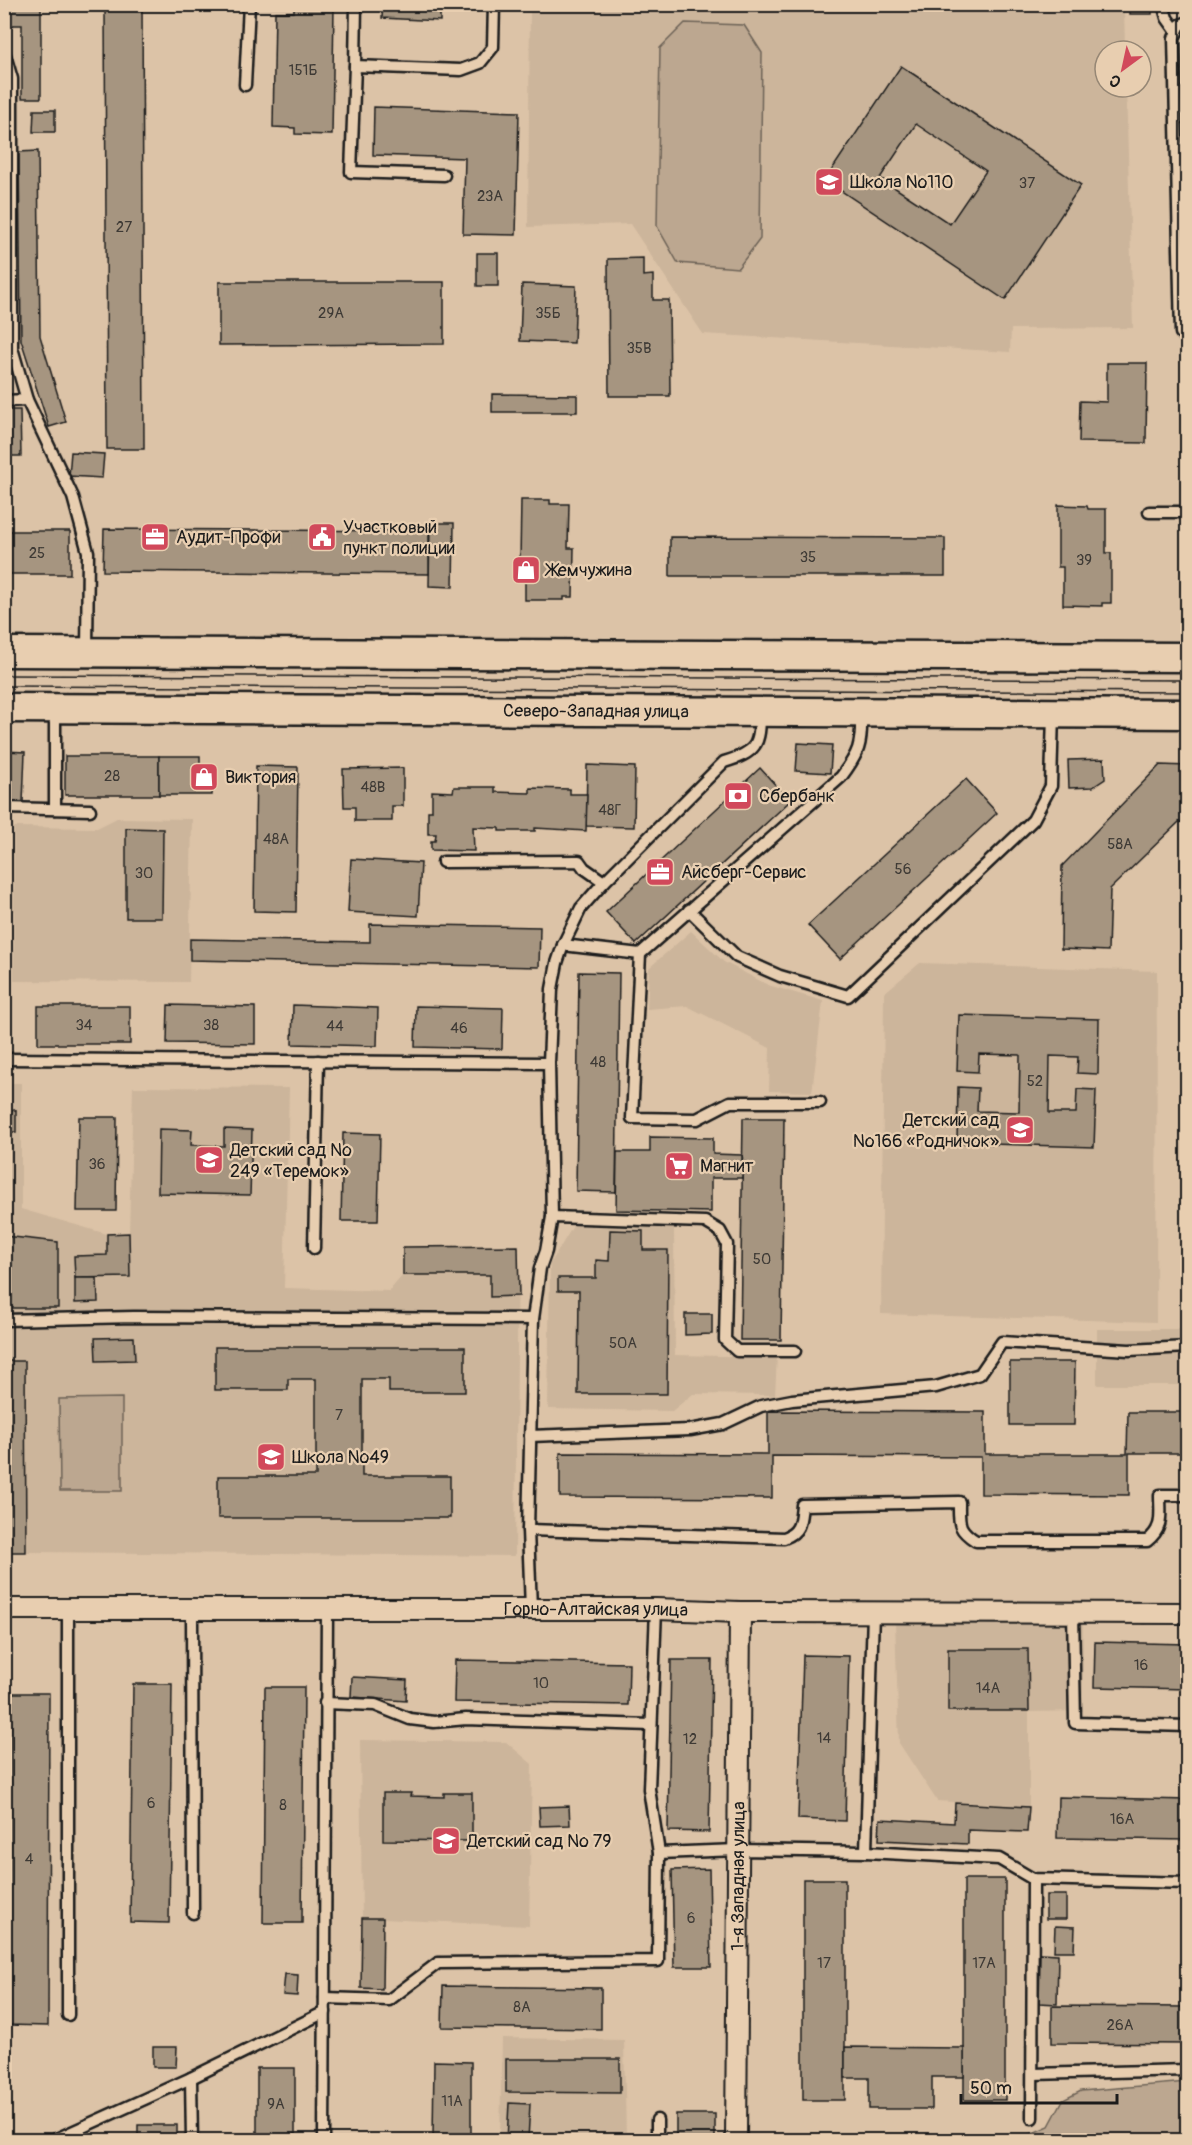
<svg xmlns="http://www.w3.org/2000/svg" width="1192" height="2145" viewBox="0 0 1192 2145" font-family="Pangolin,sans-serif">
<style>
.built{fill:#ccb59b;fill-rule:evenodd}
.green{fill:#bca790;stroke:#6c6256;stroke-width:1.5}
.building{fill:#a69580;stroke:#1c1c1c;stroke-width:1.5;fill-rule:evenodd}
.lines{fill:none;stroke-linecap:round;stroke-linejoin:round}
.service-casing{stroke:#1c1c1c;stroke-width:15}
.minor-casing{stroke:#1c1c1c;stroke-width:24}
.secondary-casing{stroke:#1c1c1c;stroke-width:33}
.service{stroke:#e8ceb0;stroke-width:10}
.minor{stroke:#e8ceb0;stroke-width:20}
.secondary{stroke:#e8ceb0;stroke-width:28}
.tram{stroke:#1c1c1c;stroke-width:1.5}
.labels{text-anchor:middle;stroke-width:4.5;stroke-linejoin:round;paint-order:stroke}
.number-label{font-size:15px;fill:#3e3a35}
.poi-label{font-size:18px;fill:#1c1c1c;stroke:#e8ceb0;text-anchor:start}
.street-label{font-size:18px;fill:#1c1c1c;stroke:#e8ceb0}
</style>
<rect width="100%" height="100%" fill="#dcc3a7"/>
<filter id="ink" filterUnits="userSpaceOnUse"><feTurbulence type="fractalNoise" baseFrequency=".0167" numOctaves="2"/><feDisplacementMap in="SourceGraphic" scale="12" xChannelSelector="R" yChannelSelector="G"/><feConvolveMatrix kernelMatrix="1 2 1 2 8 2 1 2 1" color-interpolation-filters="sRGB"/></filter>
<g filter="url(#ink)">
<g class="built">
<polygon points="530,5 1124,5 1125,51 1105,51 1105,87 1126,87 1133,328 1011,329 1010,352 703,334 630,224 528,227"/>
<polygon points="117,818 192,819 189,982 14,981 14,827 97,828"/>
<polygon points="691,931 724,962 768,985 823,1001 812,1092 769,1091 770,1048 687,1006 647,1009 649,968"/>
<polygon points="920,963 1157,971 1156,1322 881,1314 884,993"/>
<path d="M5 1083H21V1209L107 1234 129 1233 133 1087 289 1088 284 1288 389 1291 403 1275V1247L518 1246 515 1556 26 1552 25 1361H5ZM134 1337V1360L96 1361 95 1338Z"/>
<polygon points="573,1226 674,1228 675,1355 777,1357 775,1395 693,1394 672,1411 548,1409 550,1264"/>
<rect x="1097" y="1329" width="90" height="56"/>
<polygon points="895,1620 1083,1621 1083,1711 1029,1712 1029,1807 937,1801 899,1743"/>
<polygon points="360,1740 506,1742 532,1764 529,1926 362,1918"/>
<polygon points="502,2038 624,2040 626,2140 500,2140"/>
</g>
<g class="green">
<polygon points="685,23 744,25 762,53 760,239 738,268 678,263 657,226 660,48"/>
<polygon points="122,1398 122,1491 60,1491 59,1399"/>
<polygon points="1187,2082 1187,2140 1017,2140 1049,2126 1063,2100 1081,2091"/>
</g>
<g class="building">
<polygon points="6,4 41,6 41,98 22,98 22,25 6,25"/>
<polygon points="105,4 142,4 144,449 107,449"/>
<polygon points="383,4 440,4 440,21 382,18"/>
<rect x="1130" y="4" width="22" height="10"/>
<polygon points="294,6 334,7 332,135 295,134 295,128 273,127 275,12 294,12"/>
<path d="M901 66 1081 185 1005 300 825 180ZM916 124 986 171 950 224 880 178Z"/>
<polygon points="374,107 519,112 516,235 463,234 465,158 373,155"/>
<polygon points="34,110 55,110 55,132 33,132"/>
<polygon points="38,151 40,336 66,422 49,427 21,340 19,152"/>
<rect x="477" y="253" width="21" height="33"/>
<polygon points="643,258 643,276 653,275 653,300 669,300 670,396 609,396 608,259"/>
<polygon points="219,282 444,282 444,344 219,345"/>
<polygon points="522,284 576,286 574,343 520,341"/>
<polygon points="1107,363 1147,363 1146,443 1079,442 1080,401 1107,402"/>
<polygon points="492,394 577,395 577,412 492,412"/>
<polygon points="4,410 20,410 21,456 4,456"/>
<polygon points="71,452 104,454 102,478 69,476"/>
<polygon points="521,500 550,500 550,504 569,504 568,548 574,548 573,597 564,597 564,600 525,600 525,561 520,561"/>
<polygon points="1058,505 1087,506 1088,509 1106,509 1106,553 1111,553 1111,603 1102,603 1102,606 1063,605 1063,567 1058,567"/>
<polygon points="430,523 454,523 453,587 429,586"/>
<polygon points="104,529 429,531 429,574 103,571"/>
<rect x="4" y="531" width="66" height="43"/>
<polygon points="670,537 945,538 945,576 670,576"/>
<polygon points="798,743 832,745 830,773 796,771"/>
<polygon points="4,751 25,752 23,802 4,801"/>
<rect x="65" y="756" width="94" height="39"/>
<polygon points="159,756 200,756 200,769 212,769 212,795 159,795"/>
<polygon points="1104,759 1105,779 1093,787 1069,788 1068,760"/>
<polygon points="587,765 635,767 634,827 586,826"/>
<polygon points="1160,765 1188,766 1188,822 1179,822 1110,889 1108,951 1061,949 1062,866"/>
<polygon points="256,766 298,767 296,912 254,911"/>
<polygon points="403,768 403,806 392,806 392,821 355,821 355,807 344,807 343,769"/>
<polygon points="760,768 790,801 636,944 606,912"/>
<polygon points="966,779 997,813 840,959 808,925"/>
<polygon points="454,787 495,787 495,792 530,793 530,788 570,789 570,794 587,794 586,831 535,828 535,831 499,831 499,828 473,827 474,851 431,850 431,841 435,841 436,834 428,834 428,811 432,811 432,791 453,792"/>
<polygon points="126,828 163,829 162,918 126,918"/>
<polygon points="351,859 421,863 418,916 348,912"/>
<polygon points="370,924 540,927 539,967 190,960 190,939 370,942"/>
<polygon points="579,972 619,973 616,1192 576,1191"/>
<polygon points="168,1005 255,1007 255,1044 167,1043"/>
<polygon points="293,1005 378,1008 377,1046 292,1044"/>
<rect x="38" y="1006" width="92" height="38"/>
<polygon points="416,1006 503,1008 502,1049 415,1047"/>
<polygon points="959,1015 1099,1019 1098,1074 1077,1073 1078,1057 1050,1056 1049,1113 1076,1113 1077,1089 1096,1090 1094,1147 957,1143 958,1087 978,1088 977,1111 1019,1112 1020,1055 979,1054 978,1072 957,1071"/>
<rect x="4" y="1110" width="12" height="22"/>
<polygon points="79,1117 117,1117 116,1211 77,1211"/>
<polygon points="743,1118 784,1118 781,1340 740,1340"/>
<polygon points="159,1129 192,1130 191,1145 224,1146 224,1129 252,1130 250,1195 158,1193"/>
<polygon points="343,1133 380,1134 378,1221 341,1221"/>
<polygon points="650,1137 713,1138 713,1154 742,1155 742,1178 711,1178 711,1212 616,1210 617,1152 650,1152"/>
<rect x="1184" y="1213" width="4" height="37"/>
<polygon points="610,1230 643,1231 643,1250 668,1250 667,1394 578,1394 579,1291 558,1291 558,1278 596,1278 596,1260 609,1261"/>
<polygon points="129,1233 130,1277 75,1278 74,1256 107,1255 107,1234"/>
<polygon points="4,1236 58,1242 58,1308 4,1308"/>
<polygon points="518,1246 519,1296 490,1297 490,1275 403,1275 403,1247"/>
<polygon points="75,1278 97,1278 98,1302 75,1303"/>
<polygon points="685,1314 712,1314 712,1334 685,1335"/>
<polygon points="134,1337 135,1360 96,1361 95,1338"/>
<polygon points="215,1347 465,1347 465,1392 389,1392 389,1379 362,1379 362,1476 450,1476 450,1518 218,1518 218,1476 316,1476 316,1379 288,1379 288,1390 215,1390"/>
<polygon points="4,1361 25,1361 26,1552 4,1552"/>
<polygon points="1010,1362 1075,1362 1074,1425 1010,1425"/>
<polygon points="768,1411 985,1412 985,1454 1127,1454 1128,1412 1188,1412 1188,1453 1129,1453 1129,1495 981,1494 981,1457 772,1456 772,1498 560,1497 560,1453 768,1454"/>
<polygon points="1095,1642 1188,1644 1188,1689 1094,1687"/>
<polygon points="948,1649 1028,1649 1029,1711 948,1711"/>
<polygon points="803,1655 849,1656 845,1821 798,1819"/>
<polygon points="455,1660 629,1663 628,1705 454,1702"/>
<polygon points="671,1660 712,1660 709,1832 668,1831"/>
<polygon points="352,1677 407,1680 406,1701 351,1697"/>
<polygon points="133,1684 172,1684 169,1923 130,1922"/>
<polygon points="265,1687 304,1687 302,1923 263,1923"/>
<polygon points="10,1693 49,1693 48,2026 8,2025"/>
<polygon points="383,1793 411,1793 410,1796 444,1797 444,1793 472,1793 472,1841 383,1840"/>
<polygon points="1058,1797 1188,1800 1188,1840 1057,1838"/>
<polygon points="955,1803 1029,1807 1027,1832 968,1830 968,1844 879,1840 880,1819 954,1823"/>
<polygon points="569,1806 570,1825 540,1826 539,1807"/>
<polygon points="709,1869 711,1967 674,1967 672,1870"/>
<rect x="803" y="1879" width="42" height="221"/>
<rect x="964" y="1879" width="41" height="221"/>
<rect x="1046" y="1895" width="20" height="24"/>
<polygon points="362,1918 383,1918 382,1989 361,1988"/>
<polygon points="1055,1926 1075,1927 1074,1951 1054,1951"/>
<polygon points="1040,1953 1058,1954 1057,2004 1039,2003"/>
<polygon points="285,1974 298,1975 297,1996 283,1995"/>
<polygon points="443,1986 601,1988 601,2029 442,2027"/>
<polygon points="1052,2006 1188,2007 1188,2044 1052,2043"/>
<polygon points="153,2047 177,2047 176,2067 153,2067"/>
<polygon points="845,2047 964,2048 964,2077 932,2077 932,2109 869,2109 869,2078 845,2078"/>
<polygon points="506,2059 620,2059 620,2093 506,2092"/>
<polygon points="434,2061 471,2062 471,2140 433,2140"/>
<rect x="257" y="2068" width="38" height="72"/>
<polygon points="509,2103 530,2104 528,2139 546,2140 507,2140"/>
<rect x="676" y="2114" width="39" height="26"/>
<rect x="138" y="2125" width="39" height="15"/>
</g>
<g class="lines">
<g class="service-casing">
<g id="service">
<polyline points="356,4 355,66 461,70 480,63 493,47 494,4"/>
<polyline points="1163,4 1167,18 1177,32"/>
<polyline points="1188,22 1180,25 1174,38 1181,333 1188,340"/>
<polyline points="4,52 12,79 12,348 27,400 73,497 88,552 87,652"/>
<polyline points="355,66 351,172 444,175"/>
<polyline points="245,85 249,4"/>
<polyline points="4,401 27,400"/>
<polyline points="1149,512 1188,512"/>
<polyline points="55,710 55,809"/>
<polyline points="4,808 90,810"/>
<polyline points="443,862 579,861 584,868 604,882"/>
<polyline points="689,910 737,957 780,976 848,996 1033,820 1051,786 1053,713"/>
<polyline points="563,945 640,954 632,1118 697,1119 730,1102 820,1102"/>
<path d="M640 954 841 777C859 753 862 745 861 715"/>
<polyline points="4,1059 549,1063"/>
<polyline points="552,1217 705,1222 720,1231 727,1244 725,1340 737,1351 795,1351"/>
<polyline points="314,1248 318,1061"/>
<polyline points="4,1320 134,1317 533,1319"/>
<polyline points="530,1436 690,1430 723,1424 761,1406 792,1400 936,1387 980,1374 1002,1342 1129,1350 1188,1347"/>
<path d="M528 1530 784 1538C801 1532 800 1521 802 1505L959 1502C959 1523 957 1529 976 1541H1147C1164 1528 1160 1515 1160 1495H1188"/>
<polyline points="192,1609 193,1913"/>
<path d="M531 1609 528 1530 533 1319 540 1268 546 1251 552 1217 549 1063 552 989 557 963 563 945 581 908 604 882 724 762C757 752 760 745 760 712"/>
<polyline points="1073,1612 1075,1723 1188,1726"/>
<polyline points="325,1703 375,1705 410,1719 434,1722 466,1719 651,1725"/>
<polyline points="866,1852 873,1612"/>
<polyline points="659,1853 738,1850 866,1852 999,1859 1033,1879 1188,1883"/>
<polyline points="325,1998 389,2000 438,1963 658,1961 659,1853 649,1789 656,1609"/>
<polyline points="68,2015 68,1609"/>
<polyline points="1033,2074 1188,2070"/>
<polyline points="191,2078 192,2140"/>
<polyline points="1032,2118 1033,1879"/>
<polyline points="54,2140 191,2078 325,2012"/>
<polyline points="324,2140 327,1610"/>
<polyline points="657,2140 657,2120"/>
</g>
</g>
<g class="minor-casing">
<g id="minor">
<path id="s1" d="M4 1609H656L740 1612 1188 1613"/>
<path id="s2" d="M736 2140 740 1612"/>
</g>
</g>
<g class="secondary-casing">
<g id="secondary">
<polyline points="4,652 1188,657"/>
<path id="s3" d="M4 708 1188 714"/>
</g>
</g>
<use href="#service" class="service"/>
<use href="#minor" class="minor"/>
<use href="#secondary" class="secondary"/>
<g class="tram">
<polyline points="4,675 1188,680"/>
<polyline points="4,686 1188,692"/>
</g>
</g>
</g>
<defs>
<g id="school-square" transform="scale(1.5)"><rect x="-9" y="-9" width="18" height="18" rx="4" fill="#d1495b" stroke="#e8ceb0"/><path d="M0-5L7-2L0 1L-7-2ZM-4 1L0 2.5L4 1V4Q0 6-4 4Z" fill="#fff"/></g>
<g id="office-square" transform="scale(1.5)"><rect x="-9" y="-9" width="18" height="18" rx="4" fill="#d1495b" stroke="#e8ceb0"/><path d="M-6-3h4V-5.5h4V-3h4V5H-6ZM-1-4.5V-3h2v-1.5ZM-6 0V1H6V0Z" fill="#fff"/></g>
<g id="civic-square" transform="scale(1.5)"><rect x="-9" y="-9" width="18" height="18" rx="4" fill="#d1495b" stroke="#e8ceb0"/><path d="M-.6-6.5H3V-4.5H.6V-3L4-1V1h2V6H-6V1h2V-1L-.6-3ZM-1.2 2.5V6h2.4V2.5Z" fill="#fff"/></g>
<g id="shop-square" transform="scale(1.5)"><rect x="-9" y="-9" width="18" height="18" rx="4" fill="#d1495b" stroke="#e8ceb0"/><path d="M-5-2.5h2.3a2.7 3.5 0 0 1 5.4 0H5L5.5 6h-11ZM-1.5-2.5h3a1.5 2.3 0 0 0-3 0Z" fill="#fff"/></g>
<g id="bank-square" transform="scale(1.5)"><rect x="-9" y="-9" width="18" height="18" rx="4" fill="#d1495b" stroke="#e8ceb0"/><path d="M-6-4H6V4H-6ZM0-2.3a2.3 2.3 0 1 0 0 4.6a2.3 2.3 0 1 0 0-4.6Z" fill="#fff"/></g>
<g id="supermarket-square" transform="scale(1.5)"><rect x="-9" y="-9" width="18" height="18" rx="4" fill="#d1495b" stroke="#e8ceb0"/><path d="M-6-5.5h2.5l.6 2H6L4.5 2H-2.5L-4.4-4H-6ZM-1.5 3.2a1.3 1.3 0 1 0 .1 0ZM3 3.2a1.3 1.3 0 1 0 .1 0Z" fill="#fff"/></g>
</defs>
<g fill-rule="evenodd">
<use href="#school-square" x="829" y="182"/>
<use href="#office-square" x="155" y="537"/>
<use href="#civic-square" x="322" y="537"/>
<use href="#shop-square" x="526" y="570"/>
<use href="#shop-square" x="204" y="777"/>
<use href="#bank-square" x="738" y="796"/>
<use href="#office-square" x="660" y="872"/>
<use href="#school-square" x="1020" y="1130"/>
<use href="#school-square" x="209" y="1160"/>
<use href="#supermarket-square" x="679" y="1166"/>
<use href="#school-square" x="271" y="1457"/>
<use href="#school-square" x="446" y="1841"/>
</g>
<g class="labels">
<g class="number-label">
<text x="303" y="75">151Б</text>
<text x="1027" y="188">37</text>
<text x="490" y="201">23А</text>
<text x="124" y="232">27</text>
<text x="331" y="318">29А</text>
<text x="548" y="318">35Б</text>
<text x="639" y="353">35В</text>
<text x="37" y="558">25</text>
<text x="808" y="562">35</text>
<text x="1084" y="565">39</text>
<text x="112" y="781">28</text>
<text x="373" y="792">48В</text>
<text x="610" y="815">48Г</text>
<text x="276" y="844">48А</text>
<text x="1120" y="849">58А</text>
<text x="903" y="874">56</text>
<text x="144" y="878">30</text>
<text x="84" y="1030">34</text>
<text x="211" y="1030">38</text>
<text x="335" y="1031">44</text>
<text x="459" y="1033">46</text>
<text x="598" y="1067">48</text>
<text x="1035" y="1086">52</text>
<text x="97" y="1169">36</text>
<text x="762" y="1264">50</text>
<text x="623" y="1348">50А</text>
<text x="339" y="1420">7</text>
<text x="1141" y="1670">16</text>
<text x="541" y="1688">10</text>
<text x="988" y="1693">14А</text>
<text x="824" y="1743">14</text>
<text x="690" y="1744">12</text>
<text x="151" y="1808">6</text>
<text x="283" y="1810">8</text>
<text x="1122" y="1824">16А</text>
<text x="29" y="1864">4</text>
<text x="691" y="1923">6</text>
<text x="824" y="1968">17</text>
<text x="984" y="1968">17А</text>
<text x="522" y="2012">8А</text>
<text x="1120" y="2030">26А</text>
<text x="452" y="2106">11А</text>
<text x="276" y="2109">9А</text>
</g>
<g class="poi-label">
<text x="850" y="188">Школа №110</text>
<text x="343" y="533">Участковый<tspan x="343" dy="21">пункт полиции</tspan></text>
<text x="176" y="543">Аудит-Профи</text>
<text x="547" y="576">Жемчужина</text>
<text x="225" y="783">Виктория</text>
<text x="759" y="802">Сбербанк</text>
<text x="681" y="878">Айсберг-Сервис</text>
<text x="999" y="1126" text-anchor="end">Детский сад<tspan x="999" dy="21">№166 «Родничок»</tspan></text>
<text x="230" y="1156">Детский сад №<tspan x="230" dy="21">249 «Теремок»</tspan></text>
<text x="700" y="1172">Магнит</text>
<text x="292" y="1463">Школа №49</text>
<text x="467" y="1847">Детский сад № 79</text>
</g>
<g class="street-label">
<text dy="6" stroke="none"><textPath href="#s3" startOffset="592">Северо-Западная улица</textPath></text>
<text dy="6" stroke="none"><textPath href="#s1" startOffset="592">Горно-Алтайская улица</textPath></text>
<text dy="6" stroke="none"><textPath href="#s2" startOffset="264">1-я Западная улица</textPath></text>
</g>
</g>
<rect width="1192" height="2145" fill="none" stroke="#e8ceb0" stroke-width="24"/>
<rect x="12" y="12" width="1168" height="2121" fill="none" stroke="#1c1c1c" stroke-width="2" filter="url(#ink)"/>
<g transform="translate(1123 69) rotate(213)"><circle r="28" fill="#e8ceb0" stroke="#968775" stroke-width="1.5"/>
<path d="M0-4.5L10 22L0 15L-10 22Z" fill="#d1495b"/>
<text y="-9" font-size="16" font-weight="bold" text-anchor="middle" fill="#1c1c1c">С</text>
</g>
<path d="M961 2094v9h156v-9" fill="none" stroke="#1c1c1c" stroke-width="3"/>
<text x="970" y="2094" font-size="18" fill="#1c1c1c" stroke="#e8ceb0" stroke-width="4.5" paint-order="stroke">50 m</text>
</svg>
